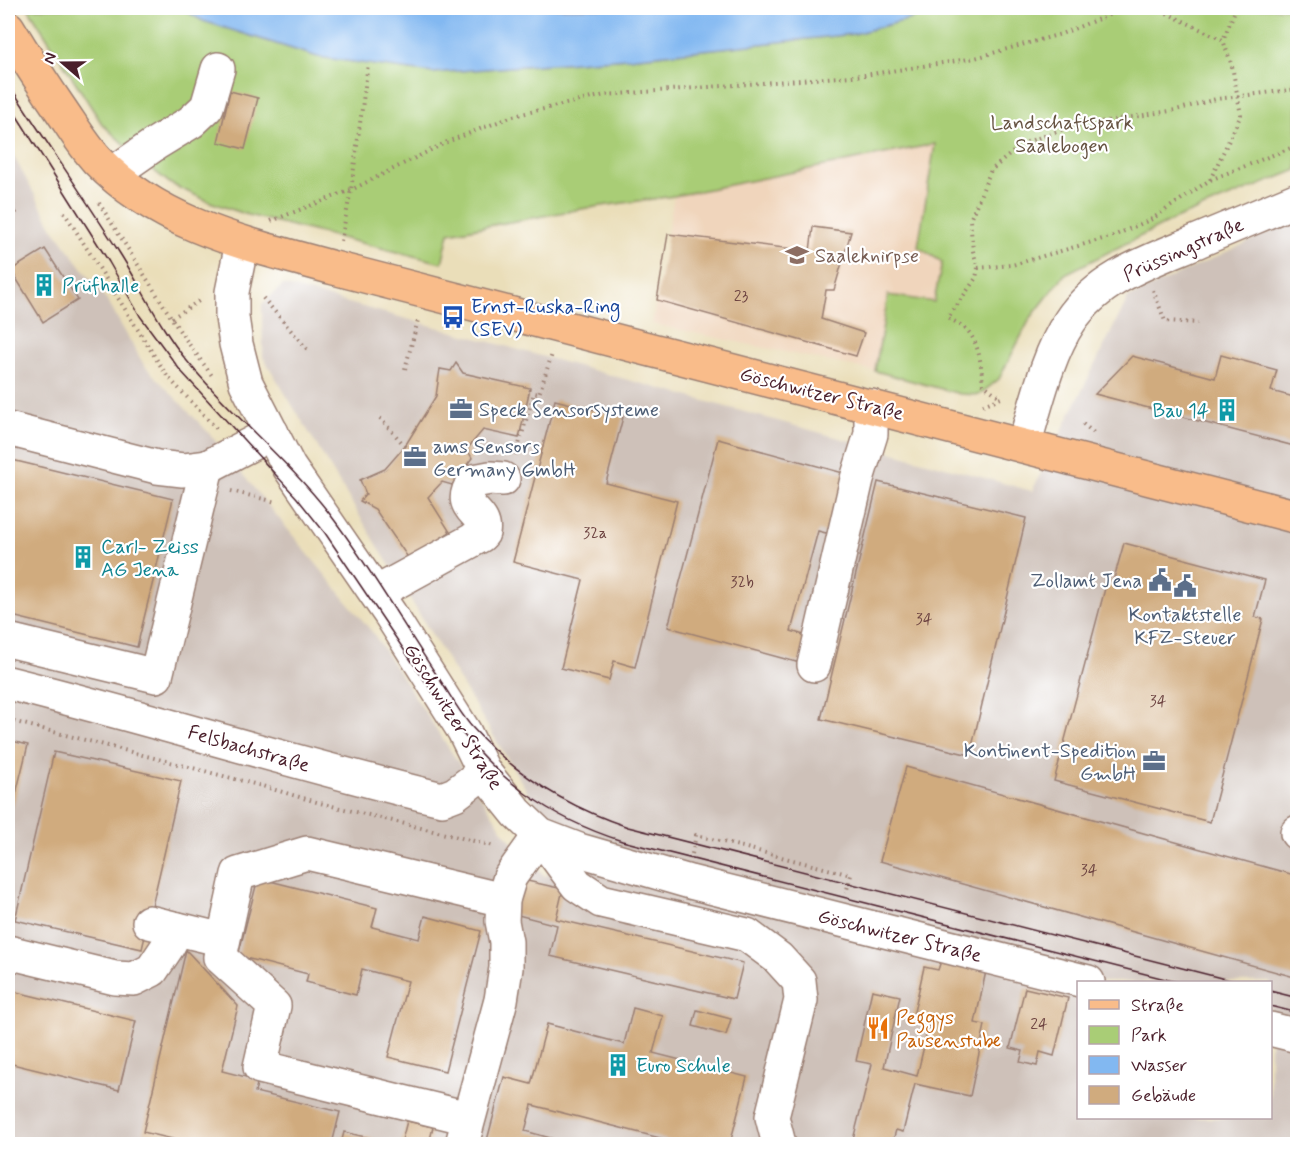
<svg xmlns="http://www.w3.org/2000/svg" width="1305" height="1152" viewBox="0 0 1305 1152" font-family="Mynerve,sans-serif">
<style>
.built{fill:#f0d5bc}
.industrial{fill:#cec1b9;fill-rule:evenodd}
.green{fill:#a9cd76;stroke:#7a7650;stroke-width:1.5}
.water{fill:#82b8f1;stroke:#666c8e;stroke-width:1.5}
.building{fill:#d0ab7e}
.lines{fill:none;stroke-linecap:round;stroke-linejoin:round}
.minor-casing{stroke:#9a7e72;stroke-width:36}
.major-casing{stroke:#9a7e72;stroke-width:36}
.path{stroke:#9a7e72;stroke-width:4;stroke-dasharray:1.5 4.5;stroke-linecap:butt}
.minor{stroke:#fff;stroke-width:33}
.major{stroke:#f9bc8a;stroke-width:33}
.tram{stroke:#4a1f2b;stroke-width:1.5}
.labels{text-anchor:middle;stroke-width:4.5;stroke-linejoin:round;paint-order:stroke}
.number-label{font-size:16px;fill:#6c4240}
.park-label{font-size:20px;fill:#665342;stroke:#fff}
.street-label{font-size:20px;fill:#4a1f2b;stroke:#fff}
.education-label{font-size:20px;fill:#785e54;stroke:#fff;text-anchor:start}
.culture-label{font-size:20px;fill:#0d838f;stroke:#fff;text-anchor:start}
.transit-label{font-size:20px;fill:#164399;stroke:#fff;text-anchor:start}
.service-label{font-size:20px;fill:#4e5e75;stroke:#fff;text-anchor:start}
.food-label{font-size:20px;fill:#c56008;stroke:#fff;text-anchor:start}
</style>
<rect width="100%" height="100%" fill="#fff"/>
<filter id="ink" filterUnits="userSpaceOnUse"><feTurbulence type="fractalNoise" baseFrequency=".0167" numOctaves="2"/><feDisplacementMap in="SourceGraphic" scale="12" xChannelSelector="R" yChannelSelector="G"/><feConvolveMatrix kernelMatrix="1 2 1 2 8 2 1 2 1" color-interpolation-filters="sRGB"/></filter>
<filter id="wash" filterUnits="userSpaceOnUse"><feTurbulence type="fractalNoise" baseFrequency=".008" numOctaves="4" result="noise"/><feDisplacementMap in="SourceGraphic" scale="24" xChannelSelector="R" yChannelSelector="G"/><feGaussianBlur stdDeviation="1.35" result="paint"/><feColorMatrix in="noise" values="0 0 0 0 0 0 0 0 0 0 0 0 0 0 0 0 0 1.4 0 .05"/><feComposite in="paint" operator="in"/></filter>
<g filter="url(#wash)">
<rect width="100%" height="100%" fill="#eadeb9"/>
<polygon class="built" points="935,144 918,247 942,262 933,303 888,295 875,371 652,324 674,196"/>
<path class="industrial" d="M8 146 53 228 108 302 144 365 207 431 373 633 506 835 529 861 546 877 561 847 263 357 262 304 283 285 1032 491 1128 298 1297 219V1144H8ZM1078 982H1270V1118H1078Z"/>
<polygon class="green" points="28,8 180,8 204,21 318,57 433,73 628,58 854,34 951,8 1297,8 1297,170 1175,219 1065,274 1030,319 999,379 979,395 960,394 875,371 888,295 934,302 942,262 918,247 935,144 674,196 587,208 449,233 442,263 248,215 210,202 171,184 143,162 102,124"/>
<polygon class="water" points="180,8 951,8 854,34 628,58 433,73 318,57 203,21"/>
<g id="blocks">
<g class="building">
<polygon points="230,91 258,98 245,149 218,142"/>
<polygon points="813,227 851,232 834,290 826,290 821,319 864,333 856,356 657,300 668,234 810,251"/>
<polygon points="45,249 78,300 43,322 11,270"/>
<polygon points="1221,355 1277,370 1271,391 1298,398 1298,447 1095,394 1132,356 1215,378"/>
<polygon points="456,363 463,373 530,388 519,438 483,430 467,449 472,458 452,485 442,482 428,497 450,532 409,559 375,509 360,501 366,494 360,480 385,469 405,446 436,396 440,369 451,371"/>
<polygon points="555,400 623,417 606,483 677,501 635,667 614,661 609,680 561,668 583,580 513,562"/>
<polygon points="718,439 847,474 830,534 818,531 791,631 807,636 800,663 668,627"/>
<polygon points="8,459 173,499 137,647 8,615"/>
<polygon points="878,482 1026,518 970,755 821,719"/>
<polygon points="1124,543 1265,580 1255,617 1263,619 1210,822 1054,781 1107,581 1113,582"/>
<polygon points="8,740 28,745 13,806 8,805"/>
<polygon points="54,752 181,781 142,949 15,920"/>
<polygon points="906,767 1298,876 1298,978 880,861"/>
<polygon points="258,878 377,908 372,927 419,939 425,916 481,931 445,1071 388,1057 408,981 362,969 356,995 306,982 308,974 238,956"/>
<polygon points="523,880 563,889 556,919 743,963 734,999 550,956 557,925 514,914"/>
<polygon points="186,950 238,1006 222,1071 258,1080 255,1092 340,1112 332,1144 193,1144 143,1132"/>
<polygon points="941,961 986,971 975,1023 985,1025 970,1096 915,1084 903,1132 896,1130 892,1144 852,1144 872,1064 856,1061 872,990 900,996 884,1067 917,1076 929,1025 912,1021 924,967 938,970"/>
<polygon points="1025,988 1068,998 1054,1056 1040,1052 1037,1066 1020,1062 1023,1051 1010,1048"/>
<polygon points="8,990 136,1021 119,1090 8,1063"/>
<polygon points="633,1008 663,1016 653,1053 747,1077 730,1144 683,1144 532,1105 525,1131 572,1144 486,1144 504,1077 531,1084 547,1024 624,1044"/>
<polygon points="697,1010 731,1019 726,1035 693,1026"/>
<polygon points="407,1121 433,1127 429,1144 401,1144"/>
<polygon points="344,1132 395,1144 341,1144"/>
</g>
</g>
</g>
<g filter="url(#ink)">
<use href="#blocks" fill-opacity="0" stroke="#9a7e72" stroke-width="1.5"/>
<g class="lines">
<g class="minor-casing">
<g id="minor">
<polyline points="112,174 155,144 191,122 207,107 218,69"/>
<polyline points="242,243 232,292 232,317 236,344 246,383 289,467 390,614 464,731 484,772 517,813 540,835 579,850 690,882 1088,982"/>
<polyline points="8,429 157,467 183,470 207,467 272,433"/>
<path d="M1024 445C1036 406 1047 355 1070 321 1100 276 1153 260 1200 240 1233 226 1265 213 1298 199"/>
<path d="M376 593 480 536 483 533C488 510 453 511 474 481L490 478 503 479"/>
<polyline points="8,640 156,676 207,467"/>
<polyline points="814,665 857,479 871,434 871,406"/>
<path d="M8 683C153 719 296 764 442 799L455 794 484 772"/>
<polyline points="1297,833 1298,832"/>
<polyline points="149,922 223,940"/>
<polyline points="8,952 115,978 134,979 152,970 168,946 177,929"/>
<polyline points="1270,1029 1298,1036"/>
<polyline points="468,1118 260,1067 274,1006 220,957 238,874 307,853 503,900"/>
<polyline points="462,1144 501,1000 506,968 506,942 502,921 503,900 510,877 540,835 577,885 601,901 747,935 778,958 799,981 801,1000 772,1117 779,1144"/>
</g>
</g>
<g class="major-casing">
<path id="major" d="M8 28C26 58 45 87 65 116 75 131 85 147 97 160 160 226 250 245 334 268L1298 517"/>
</g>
<g class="path">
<polyline points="1156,8 1223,40 1236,8"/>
<polyline points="1298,89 1216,99 1176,110 1069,127 1024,143 991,170 970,220 973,251 978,268 1012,265 1113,236 1152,219 1210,180 1298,145"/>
<polyline points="1210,180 1241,115 1232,66 1223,40"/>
<polyline points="99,203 181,333 213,377"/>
<polyline points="64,212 167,376 217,429"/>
<polyline points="271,221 351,190 447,142 513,116 605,95 865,75 975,58 1061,34 1126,8"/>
<polyline points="8,222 17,211"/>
<polyline points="341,241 351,190 368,64"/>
<polyline points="8,262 13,269"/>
<path d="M978 268 976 278 948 318C954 321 960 324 965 328 980 342 981 366 983 384L1001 398 983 405"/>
<polyline points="1153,290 1165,321 1198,323"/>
<polyline points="263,298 307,349"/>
<polyline points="172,318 202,299"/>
<polyline points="405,369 418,320"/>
<polyline points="380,418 405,446"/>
<polyline points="1083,424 1094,433"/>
<polyline points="516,455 534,393 539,394 552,354"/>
<polyline points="231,491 276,502"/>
<polyline points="8,720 262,786 320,803 494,846"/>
<polyline points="692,854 696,835 851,875 846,893"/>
</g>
<use href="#minor" class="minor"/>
<use href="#major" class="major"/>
<g class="tram">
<path d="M8 83C44 139 83 195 119 252 142 288 160 328 187 361 231 415 286 458 329 513 368 564 400 620 436 674 448 691 458 711 472 727 515 775 568 807 628 827L1237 982"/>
<path d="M8 102 109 262 140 316 180 370 297 498 325 533 450 718C498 780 547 817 622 841L1177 982"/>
<polyline points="1270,991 1298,998"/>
<polyline points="1270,1006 1298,1013"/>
</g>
</g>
</g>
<defs>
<g id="school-bare" transform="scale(1.8)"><path d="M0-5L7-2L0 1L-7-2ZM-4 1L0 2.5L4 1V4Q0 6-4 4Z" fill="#8d6e63" stroke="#fff" stroke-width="2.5" paint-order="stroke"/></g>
<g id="building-bare" transform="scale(1.8)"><path d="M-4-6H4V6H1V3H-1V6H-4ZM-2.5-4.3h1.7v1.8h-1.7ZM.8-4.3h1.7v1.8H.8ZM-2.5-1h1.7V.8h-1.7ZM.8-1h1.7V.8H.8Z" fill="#0f9aa8" stroke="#fff" stroke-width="2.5" paint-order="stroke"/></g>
<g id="bus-bare" transform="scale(1.8)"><path d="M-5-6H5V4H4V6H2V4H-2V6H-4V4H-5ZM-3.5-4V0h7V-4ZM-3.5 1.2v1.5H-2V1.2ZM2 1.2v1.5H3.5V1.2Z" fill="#1a4fb4" stroke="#fff" stroke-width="2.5" paint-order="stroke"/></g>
<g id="office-bare" transform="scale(1.8)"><path d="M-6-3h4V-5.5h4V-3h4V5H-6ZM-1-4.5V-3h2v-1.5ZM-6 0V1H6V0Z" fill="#5c6f8a" stroke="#fff" stroke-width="2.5" paint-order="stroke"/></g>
<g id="civic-bare" transform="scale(1.8)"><path d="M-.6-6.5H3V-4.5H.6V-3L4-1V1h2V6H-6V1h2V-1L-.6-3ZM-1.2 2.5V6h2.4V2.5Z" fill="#5c6f8a" stroke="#fff" stroke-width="2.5" paint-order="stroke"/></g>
<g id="restaurant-bare" transform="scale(1.8)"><path d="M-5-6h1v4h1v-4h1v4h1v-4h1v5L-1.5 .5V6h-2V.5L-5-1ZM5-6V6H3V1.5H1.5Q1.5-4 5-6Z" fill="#e8710a" stroke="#fff" stroke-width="2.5" paint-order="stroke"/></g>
</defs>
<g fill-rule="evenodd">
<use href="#school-bare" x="797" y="255"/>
<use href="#building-bare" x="44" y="285"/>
<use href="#bus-bare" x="453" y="317"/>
<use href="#office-bare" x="461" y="409"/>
<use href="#building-bare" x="1227" y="410"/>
<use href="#office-bare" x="415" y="457"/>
<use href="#building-bare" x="83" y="557"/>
<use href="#civic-bare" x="1160" y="580"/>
<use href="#civic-bare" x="1185" y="586"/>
<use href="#office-bare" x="1154" y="761"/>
<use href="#restaurant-bare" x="878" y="1028"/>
<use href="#building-bare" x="618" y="1065"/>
</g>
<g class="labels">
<g class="number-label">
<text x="741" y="301">23</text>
<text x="595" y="538">32a</text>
<text x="742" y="587">32b</text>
<text x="924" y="624">34</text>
<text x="1158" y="706">34</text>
<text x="1089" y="875">34</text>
<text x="1039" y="1029">24</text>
</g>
<g class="park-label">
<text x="1062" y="129">Landschaftspark<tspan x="1062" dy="23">Saalebogen</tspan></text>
</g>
<g class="street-label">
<text transform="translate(1183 249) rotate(-24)" y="7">Prüssingstraße</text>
<text transform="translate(822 393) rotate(14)" y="7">Göschwitzer Straße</text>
<text transform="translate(454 716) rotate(58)" y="7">Göschwitzer Straße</text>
<text transform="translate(249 748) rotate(16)" y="7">Felsbachstraße</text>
<text transform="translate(900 935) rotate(14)" y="7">Göschwitzer Straße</text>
</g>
<g class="education-label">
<text x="815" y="262">Saaleknirpse</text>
</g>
<g class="culture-label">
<text x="62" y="292">Prüfhalle</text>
<text x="1209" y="417" text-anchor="end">Bau 14</text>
<text x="101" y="553">Carl- Zeiss<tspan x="101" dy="23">AG Jena</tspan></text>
<text x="636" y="1072">Euro Schule</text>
</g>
<g class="transit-label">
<text x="471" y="313">Ernst-Ruska-Ring<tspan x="471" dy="23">(SEV)</tspan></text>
</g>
<g class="service-label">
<text x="479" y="416">Speck Sensorsysteme</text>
<text x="433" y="453">ams Sensors<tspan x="433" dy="23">Germany GmbH</tspan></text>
<text x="1142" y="587" text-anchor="end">Zollamt Jena</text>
<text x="1185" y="621" text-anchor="middle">Kontaktstelle<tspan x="1185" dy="23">KFZ-Steuer</tspan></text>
<text x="1136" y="757" text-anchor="end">Kontinent-Spedition<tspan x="1136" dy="23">GmbH</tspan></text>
</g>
<g class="food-label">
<text x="896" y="1024">Peggys<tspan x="896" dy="23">Pausenstube</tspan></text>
</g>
</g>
<rect width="1305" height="1152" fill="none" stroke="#fff" stroke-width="30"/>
<rect x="1077" y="981" width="195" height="138" fill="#ffffff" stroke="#b7a5aa" stroke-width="1.5"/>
<rect x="1089" y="1000" width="30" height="9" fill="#f9bc8a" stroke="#b7a5aa" stroke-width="1.5"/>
<text x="1131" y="1011" font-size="18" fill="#4a1f2b">Straße</text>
<rect x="1089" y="1026" width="30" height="18" fill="#a9cd76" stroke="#b7a5aa" stroke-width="1.5"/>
<text x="1131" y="1041" font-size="18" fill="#4a1f2b">Park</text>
<rect x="1089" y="1056" width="30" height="18" fill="#82b8f1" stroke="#b7a5aa" stroke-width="1.5"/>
<text x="1131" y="1071" font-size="18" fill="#4a1f2b">Wasser</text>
<rect x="1089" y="1086" width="30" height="18" fill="#d0ab7e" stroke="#b7a5aa" stroke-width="1.5"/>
<text x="1131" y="1101" font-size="18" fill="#4a1f2b">Gebäude</text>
<g transform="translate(63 63) rotate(290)" stroke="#ffffff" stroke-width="4.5" paint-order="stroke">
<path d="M0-4.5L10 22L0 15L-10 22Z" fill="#4a1f2b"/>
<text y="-9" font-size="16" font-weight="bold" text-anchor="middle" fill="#4a1f2b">N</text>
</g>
</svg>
